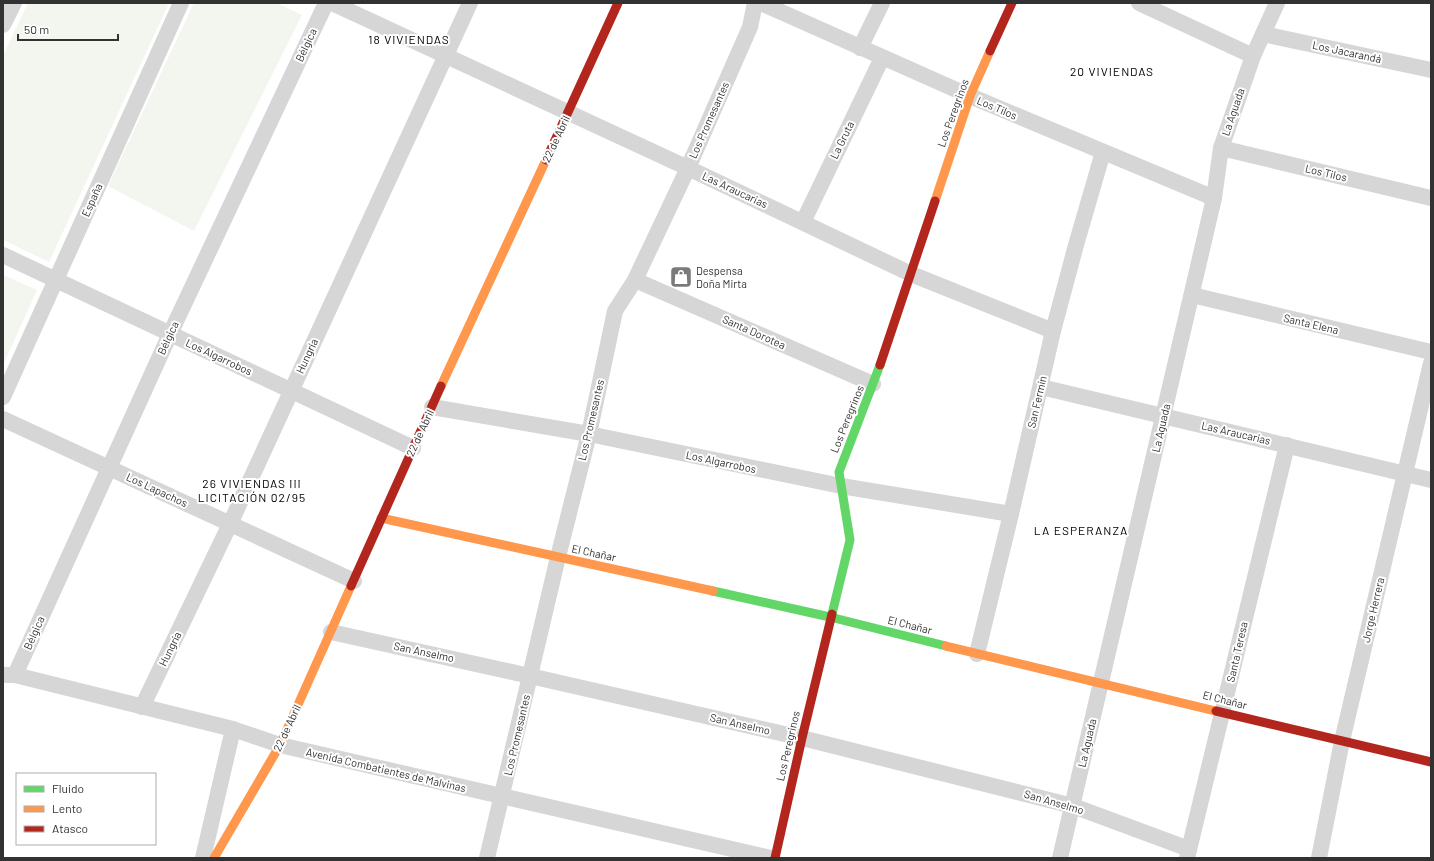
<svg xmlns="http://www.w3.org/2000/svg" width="1434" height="861" viewBox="0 0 1434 861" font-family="Barlow,sans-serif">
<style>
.green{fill:#f2f6ee}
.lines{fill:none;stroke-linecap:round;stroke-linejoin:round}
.street{stroke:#d6d6d6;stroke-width:16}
.fast{stroke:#63d668;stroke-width:9}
.slow{stroke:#ff974d;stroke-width:9}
.jam{stroke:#b3261e;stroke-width:9}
.labels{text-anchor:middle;stroke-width:4;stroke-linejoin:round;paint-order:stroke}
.street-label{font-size:11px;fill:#323232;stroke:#fff}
.poi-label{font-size:11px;fill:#323232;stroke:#fff;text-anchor:start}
.neighbourhood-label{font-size:12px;letter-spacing:1px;fill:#000;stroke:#fff}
</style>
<rect width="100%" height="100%" fill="#fff"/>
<g class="green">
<polygon points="28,3 169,3 49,262 3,240 3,56"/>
<polygon points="194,3 277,3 302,15 194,231 108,186"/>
<polygon points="3,275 37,290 3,365"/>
</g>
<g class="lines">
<g class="street">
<polyline points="332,3 688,168 911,274 1053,331"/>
<polyline points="761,3 970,96 1214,198"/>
<polyline points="1139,3 1253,56"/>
<polyline points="3,25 14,3"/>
<polyline points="1263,34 1431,70"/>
<polyline points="860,48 882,3"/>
<polyline points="1221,148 1431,198"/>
<polyline points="803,222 882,58"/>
<polyline points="3,255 413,448"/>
<polyline points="635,280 873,384"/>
<polyline points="1192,295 1431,352"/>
<polyline points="1041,387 1431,480"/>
<polyline points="3,397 181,3"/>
<polyline points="432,407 589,434 841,486 1011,514"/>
<polyline points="3,419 354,581"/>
<polyline points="331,632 530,676 802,738 1073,806 1189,849"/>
<polyline points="977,654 1011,514 1053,331 1076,245 1103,152"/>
<polyline points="3,675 15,675 233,729 280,745 771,858"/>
<polyline points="15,675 170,334 326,3"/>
<polyline points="142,707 230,524 470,3"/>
<polyline points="203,858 233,729"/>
<polyline points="487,858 558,557 589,434 615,311 635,280 688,168 750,27 755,3"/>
<polyline points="1060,858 1214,198 1221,148 1253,56 1277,3"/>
<polyline points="1187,858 1287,445"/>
<polyline points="1319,858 1342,741 1431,363"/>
</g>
<g class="fast">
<polyline points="713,591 830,617 946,646"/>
<polyline points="832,614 850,540 839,472 880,365"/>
</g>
<g class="slow">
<polyline points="935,201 970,96 990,51"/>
<polyline points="441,386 546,160"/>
<polyline points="381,518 713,591"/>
<polyline points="946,646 1216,711"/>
<polyline points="214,858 280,745 351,586"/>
</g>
<g class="jam">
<polyline points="990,51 1012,3"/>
<polyline points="546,160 618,3"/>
<polyline points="880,365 935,201"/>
<polyline points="351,586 441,386"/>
<polyline points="1216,711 1431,762"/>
<polyline points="775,858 802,738 832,614"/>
</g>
</g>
<defs>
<g id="shop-square" transform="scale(1.15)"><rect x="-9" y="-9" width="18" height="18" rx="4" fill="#7a7a7a" stroke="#fff"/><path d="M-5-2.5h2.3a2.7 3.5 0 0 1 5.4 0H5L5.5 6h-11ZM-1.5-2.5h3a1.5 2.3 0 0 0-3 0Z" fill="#fff"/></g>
</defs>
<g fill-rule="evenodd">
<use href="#shop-square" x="681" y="277"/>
</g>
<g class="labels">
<g class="street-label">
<text transform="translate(306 45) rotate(-65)" y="4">Bélgica</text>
<text transform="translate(1347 52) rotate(12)" y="4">Los Jacarandá</text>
<text transform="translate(997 108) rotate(23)" y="4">Los Tilos</text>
<text transform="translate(1233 112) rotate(-71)" y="4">La Aguada</text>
<text transform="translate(953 113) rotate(-70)" y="4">Los Peregrinos</text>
<text transform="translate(709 120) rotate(-66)" y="4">Los Promesantes</text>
<text transform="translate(556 139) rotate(-65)" y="4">22 de Abril</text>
<text transform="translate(842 140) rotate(-64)" y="4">La Gruta</text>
<text transform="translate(1326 173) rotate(13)" y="4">Los Tilos</text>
<text transform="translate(735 190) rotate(25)" y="4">Las Araucarias</text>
<text transform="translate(92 200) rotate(-66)" y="4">España</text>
<text transform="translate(1311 324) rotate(13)" y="4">Santa Elena</text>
<text transform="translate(754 332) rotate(24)" y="4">Santa Dorotea</text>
<text transform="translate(168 338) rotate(-65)" y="4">Bélgica</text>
<text transform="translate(307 356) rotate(-65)" y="4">Hungría</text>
<text transform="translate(219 357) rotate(25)" y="4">Los Algarrobos</text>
<text transform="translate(1037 402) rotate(-77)" y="4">San Fermín</text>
<text transform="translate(847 419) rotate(-68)" y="4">Los Peregrinos</text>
<text transform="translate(591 420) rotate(-77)" y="4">Los Promesantes</text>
<text transform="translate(1161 428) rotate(-77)" y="4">La Aguada</text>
<text transform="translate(420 433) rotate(-65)" y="4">22 de Abril</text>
<text transform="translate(1236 433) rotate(13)" y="4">Las Araucarias</text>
<text transform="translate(721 462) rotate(12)" y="4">Los Algarrobos</text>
<text transform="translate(157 490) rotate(25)" y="4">Los Lapachos</text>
<text transform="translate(594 553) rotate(12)" y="4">El Chañar</text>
<text transform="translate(1373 610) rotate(-77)" y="4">Jorge Herrera</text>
<text transform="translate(910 625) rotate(14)" y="4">El Chañar</text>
<text transform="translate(34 633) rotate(-66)" y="4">Bélgica</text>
<text transform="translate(170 649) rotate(-64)" y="4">Hungría</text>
<text transform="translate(424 652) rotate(12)" y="4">San Anselmo</text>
<text transform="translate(1237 652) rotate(-77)" y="4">Santa Teresa</text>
<text transform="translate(1225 700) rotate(14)" y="4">El Chañar</text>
<text transform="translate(740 724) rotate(13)" y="4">San Anselmo</text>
<text transform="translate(287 728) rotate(-65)" y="4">22 de Abril</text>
<text transform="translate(517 735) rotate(-77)" y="4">Los Promesantes</text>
<text transform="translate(1087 743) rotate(-77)" y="4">La Aguada</text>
<text transform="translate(788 746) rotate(-77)" y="4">Los Peregrinos</text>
<text transform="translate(386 770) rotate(13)" y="4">Avenida Combatientes de Malvinas</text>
<text transform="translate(1054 802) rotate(16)" y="4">San Anselmo</text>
</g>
<g class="poi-label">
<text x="696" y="275">Despensa<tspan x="696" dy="13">Doña Mirta</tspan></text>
</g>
<g class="neighbourhood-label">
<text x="409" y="44">18 VIVIENDAS</text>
<text x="1112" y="76">20 VIVIENDAS</text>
<text x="252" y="488">26 VIVIENDAS III<tspan x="252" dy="14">LICITACIÓN 02/95</tspan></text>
<text x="1081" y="535">LA ESPERANZA</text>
</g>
</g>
<rect width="1434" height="861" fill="none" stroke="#323232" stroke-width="8"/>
<rect x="16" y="773" width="140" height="72" fill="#ffffff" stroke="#adadad"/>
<rect x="24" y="786" width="20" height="6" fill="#63d668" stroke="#adadad"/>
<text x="52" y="793" font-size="12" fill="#323232">Fluido</text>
<rect x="24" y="806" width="20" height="6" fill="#ff974d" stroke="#adadad"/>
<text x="52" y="813" font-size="12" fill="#323232">Lento</text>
<rect x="24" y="826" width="20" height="6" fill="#b3261e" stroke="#adadad"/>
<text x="52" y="833" font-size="12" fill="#323232">Atasco</text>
<path d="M18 34v6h100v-6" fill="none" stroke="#323232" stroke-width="2"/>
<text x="24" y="34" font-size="12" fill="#323232" stroke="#ffffff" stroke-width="3" paint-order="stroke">50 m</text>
</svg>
